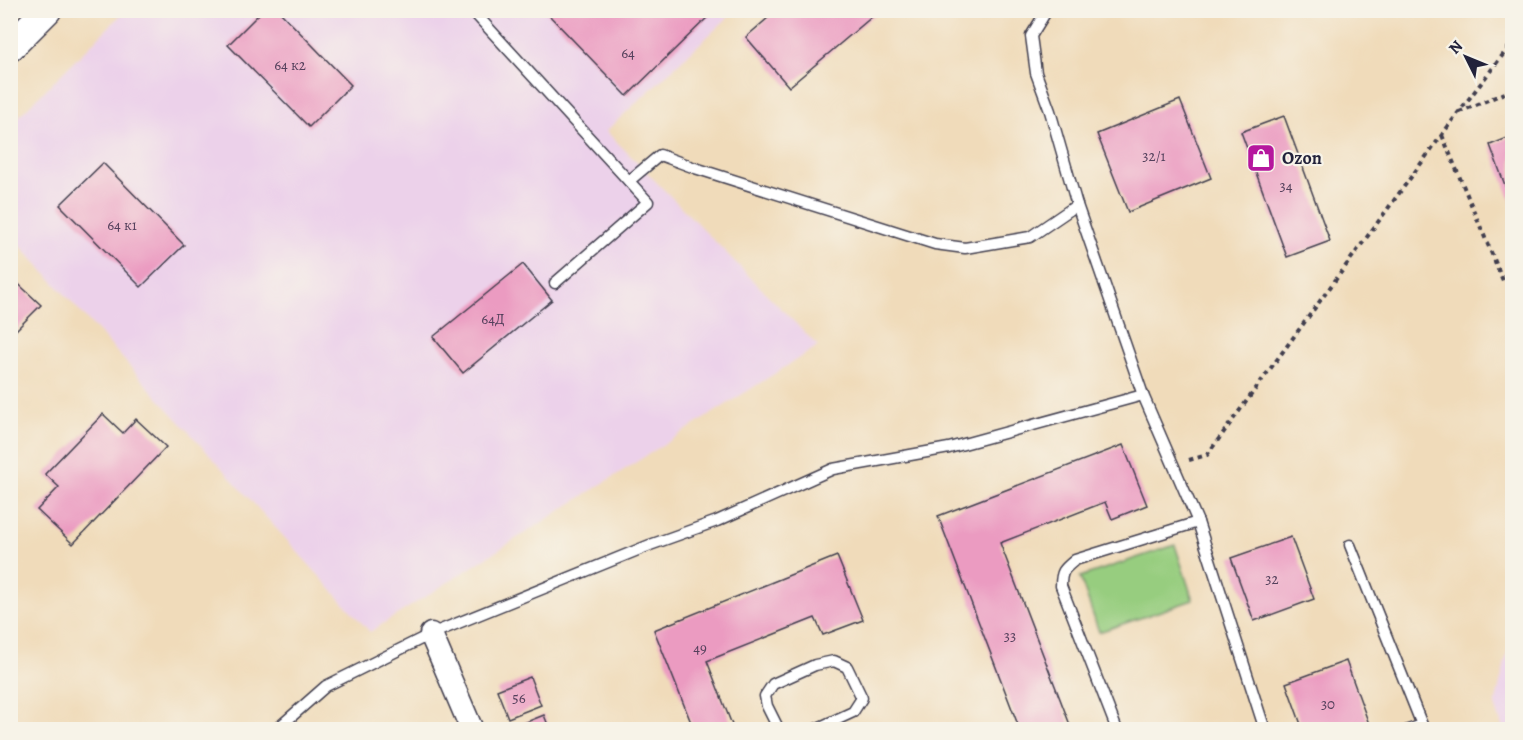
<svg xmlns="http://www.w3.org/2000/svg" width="1523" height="740" viewBox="0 0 1523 740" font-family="Alegreya,serif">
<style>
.built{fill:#ecd1ea}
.green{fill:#97cd7f;stroke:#5c785d;stroke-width:1.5}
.building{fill:#eb9bc1}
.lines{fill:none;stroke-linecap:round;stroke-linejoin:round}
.service-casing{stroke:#413e4e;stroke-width:13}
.minor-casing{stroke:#413e4e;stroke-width:25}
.tertiary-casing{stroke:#413e4e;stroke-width:31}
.path{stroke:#413e4e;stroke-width:4;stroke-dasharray:4.5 4.5;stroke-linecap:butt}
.service{stroke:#fff;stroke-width:10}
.minor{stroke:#fff;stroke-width:22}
.tertiary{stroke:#fff;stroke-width:28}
.labels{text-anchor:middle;stroke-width:4.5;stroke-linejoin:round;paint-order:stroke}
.number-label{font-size:15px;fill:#54405c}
.poi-label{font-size:18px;font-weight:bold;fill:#22223b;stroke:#f7f3e8;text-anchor:start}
</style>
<rect width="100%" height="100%" fill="#f7f3e8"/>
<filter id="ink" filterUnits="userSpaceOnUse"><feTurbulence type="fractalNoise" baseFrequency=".0167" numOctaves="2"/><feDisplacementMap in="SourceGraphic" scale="12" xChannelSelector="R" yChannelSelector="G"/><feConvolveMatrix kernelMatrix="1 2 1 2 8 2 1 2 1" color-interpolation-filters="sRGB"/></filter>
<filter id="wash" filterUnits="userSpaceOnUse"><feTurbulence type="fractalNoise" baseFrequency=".008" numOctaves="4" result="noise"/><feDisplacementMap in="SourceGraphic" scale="24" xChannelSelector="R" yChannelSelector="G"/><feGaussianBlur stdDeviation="1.35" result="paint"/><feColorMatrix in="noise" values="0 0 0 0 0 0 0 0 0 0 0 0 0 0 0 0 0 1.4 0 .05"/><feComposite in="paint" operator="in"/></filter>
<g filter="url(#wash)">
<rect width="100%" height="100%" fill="#f0dbba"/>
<g class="built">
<polygon points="125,11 735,11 606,131 818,346 370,632 11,235 10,125"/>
<polygon points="1512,632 1512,729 1503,729 1495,705"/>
</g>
<polygon class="green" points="1175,545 1193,600 1099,632 1080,577"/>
<g id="blocks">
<g class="building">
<polygon points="263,10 278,10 351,85 309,127 228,45"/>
<polygon points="544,10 715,10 627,96"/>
<polygon points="777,10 880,10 789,87 746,37"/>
<polygon points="1180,100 1211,178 1128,212 1097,134"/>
<polygon points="1284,116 1330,241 1287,257 1241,132"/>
<polygon points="1512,136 1512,204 1490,145"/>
<polygon points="103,163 184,245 141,287 60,205"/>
<polygon points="523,264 552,300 463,373 433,337"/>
<polygon points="10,276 41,305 10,336"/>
<polygon points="103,414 123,433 136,419 166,447 73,544 37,510 59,487 45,474"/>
<polygon points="1123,445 1147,505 1112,519 1105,502 1000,543 1072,730 1020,730 938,516"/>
<polygon points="1291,537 1314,599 1254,621 1231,558"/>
<polygon points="837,556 863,620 823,635 815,618 707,661 734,730 694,730 654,630"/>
<polygon points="1346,661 1369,724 1354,730 1303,730 1286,683"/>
<polygon points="530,677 541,705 508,718 497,690"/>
<polygon points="544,715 550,730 515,730 514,727"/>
</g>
</g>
</g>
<g filter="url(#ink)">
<use href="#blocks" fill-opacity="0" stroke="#413e4e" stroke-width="1.5"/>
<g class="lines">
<g class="service-casing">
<g id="service">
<polyline points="472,10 648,202 555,283"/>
<polyline points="1047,10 1031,36 1036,73 1050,111 1077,205 1143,395 1198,522 1265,730"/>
<polyline points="629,181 660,155 695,168 935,244 965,248 1030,237 1077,205"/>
<polyline points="1350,545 1424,730"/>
<polyline points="276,730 326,686 431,634 650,545 717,521 833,469 949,448 1143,395"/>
<polyline points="779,730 767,706 765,696 773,684 815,665 834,661 847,667 862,698 853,712 814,730"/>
<path d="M1117 730 1061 586C1061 571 1064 569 1075 560L1198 522"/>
<polyline points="1408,730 1422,725"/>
</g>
</g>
<g class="minor-casing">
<polyline id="minor" points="431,634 472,730"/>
</g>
<g class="tertiary-casing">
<polyline id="tertiary" points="10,47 47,10"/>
</g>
<g class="path">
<polyline points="1459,112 1512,90"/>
<polyline points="1442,135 1504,283 1512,279"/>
<polyline points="1189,460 1207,455 1458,113 1512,43"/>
</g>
<use href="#service" class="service"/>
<use href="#minor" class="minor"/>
<use href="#tertiary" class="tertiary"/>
</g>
</g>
<defs>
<g id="shop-square" transform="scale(1.5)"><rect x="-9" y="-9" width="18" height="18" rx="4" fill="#b5179e" stroke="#f7f3e8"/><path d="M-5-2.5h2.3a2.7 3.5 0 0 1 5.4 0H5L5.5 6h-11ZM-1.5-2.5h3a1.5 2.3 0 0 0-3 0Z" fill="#fff"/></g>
</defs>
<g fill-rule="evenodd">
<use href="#shop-square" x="1261" y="158"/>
</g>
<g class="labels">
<g class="number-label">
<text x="628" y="58">64</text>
<text x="290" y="70">64 к2</text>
<text x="1154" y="161">32/1</text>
<text x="1286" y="191">34</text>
<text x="122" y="230">64 к1</text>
<text x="493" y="324">64Д</text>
<text x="1272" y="584">32</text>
<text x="1010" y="641">33</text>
<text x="700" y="653">49</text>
<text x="519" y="703">56</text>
<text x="1328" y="709">30</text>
</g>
<g class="poi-label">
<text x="1282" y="164">Ozon</text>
</g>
</g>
<rect width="1523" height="740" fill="none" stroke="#f7f3e8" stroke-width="36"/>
<g transform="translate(1466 57) rotate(313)" stroke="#f7f3e8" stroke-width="4.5" paint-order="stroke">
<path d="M0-4.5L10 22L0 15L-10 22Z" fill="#22223b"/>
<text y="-9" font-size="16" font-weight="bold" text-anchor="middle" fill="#22223b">N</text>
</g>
</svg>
